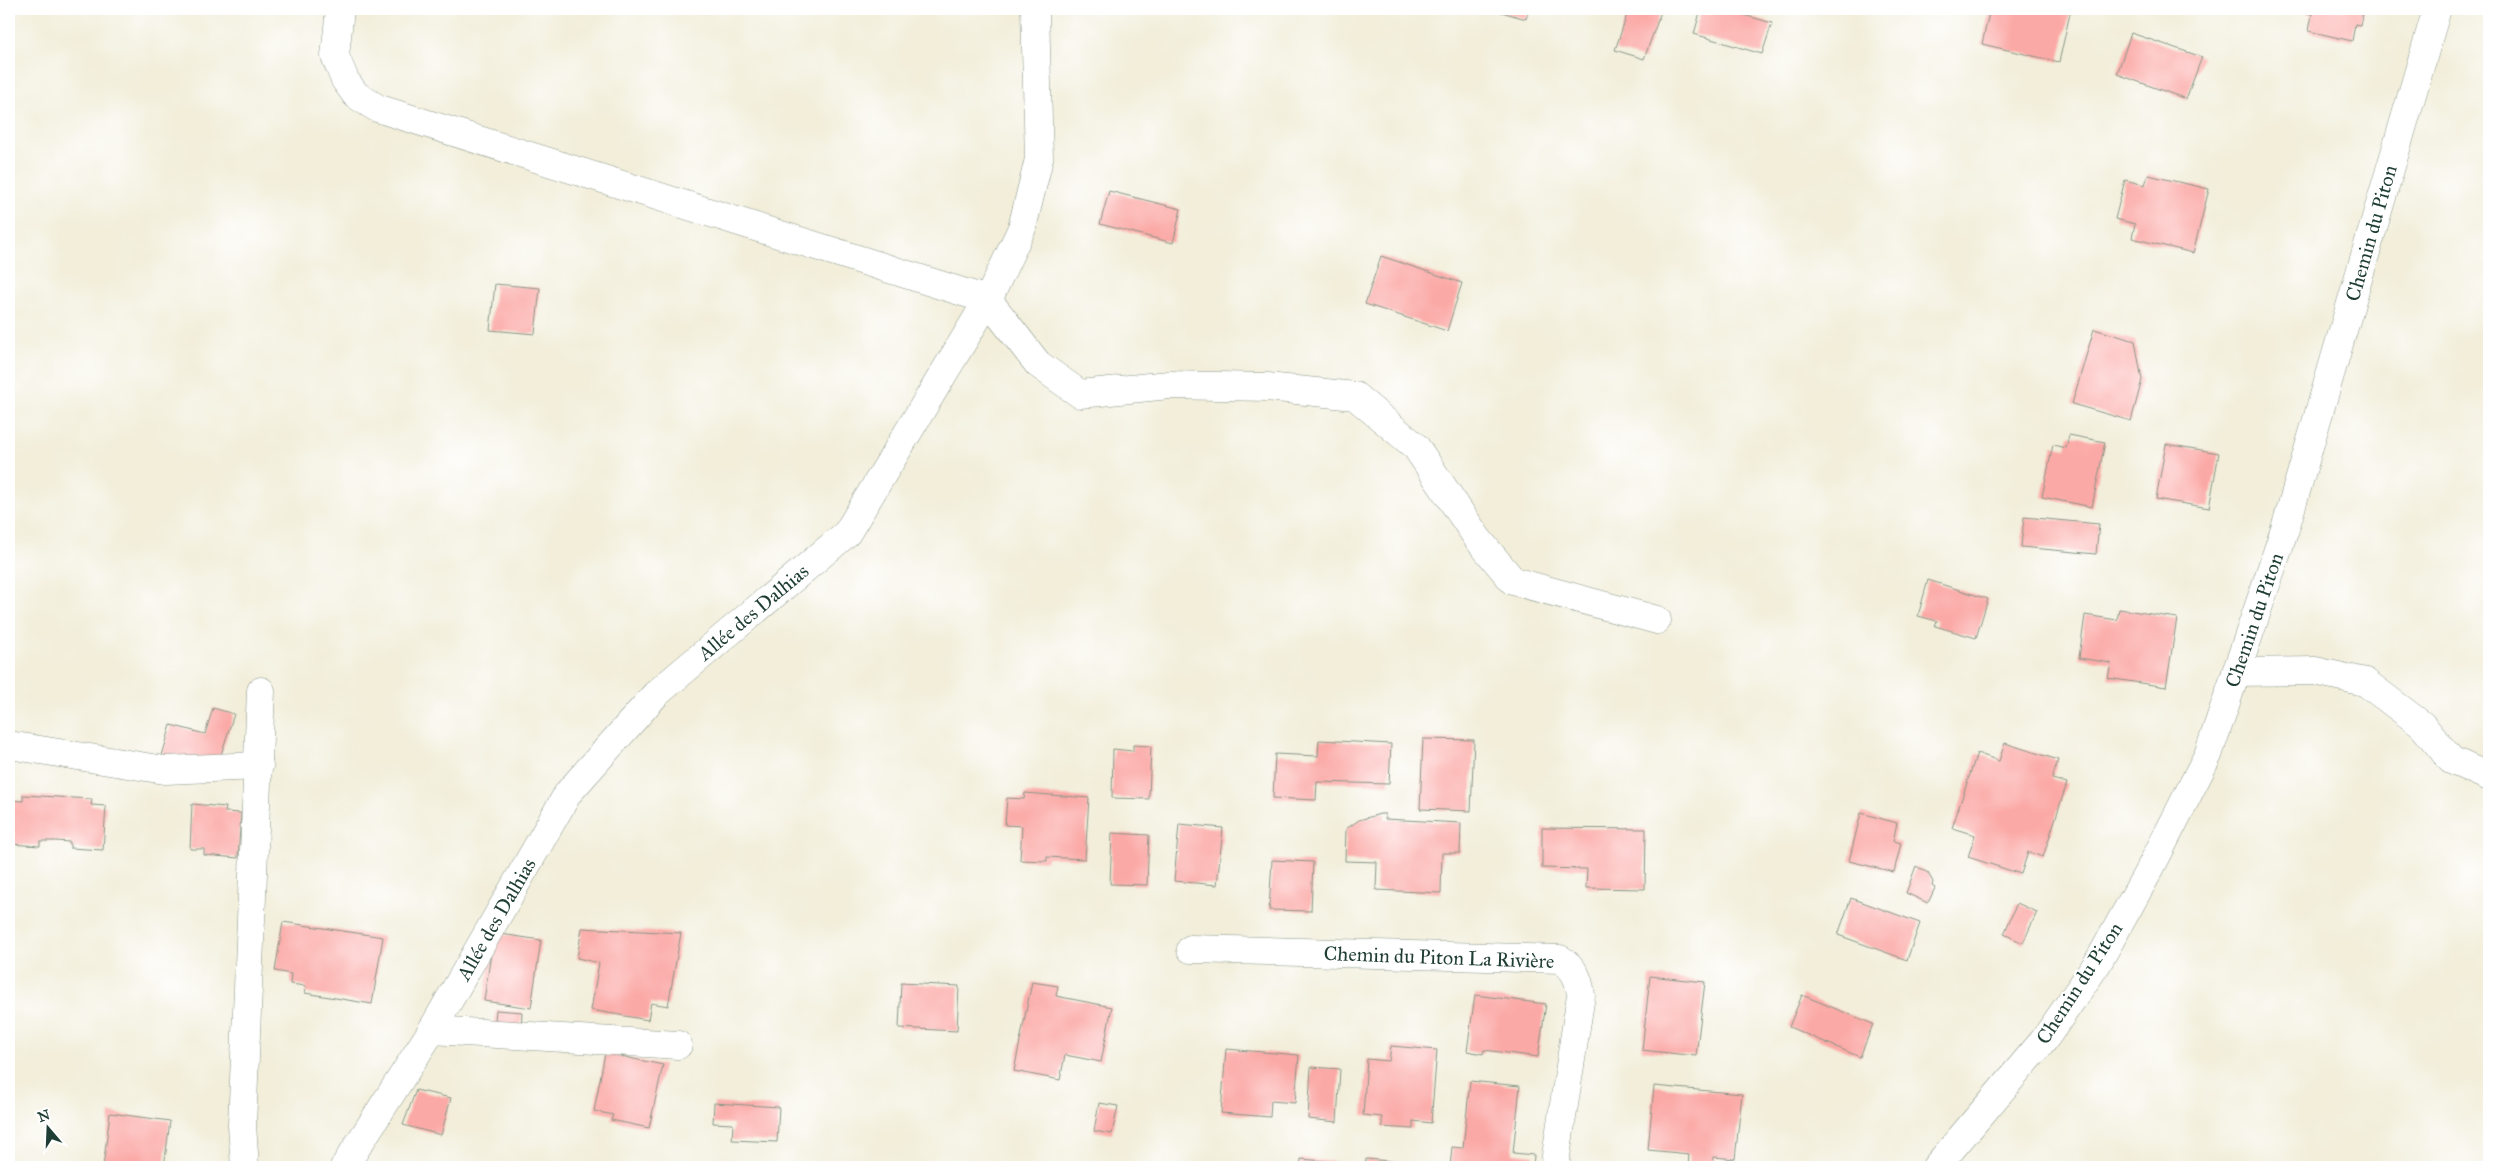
<svg xmlns="http://www.w3.org/2000/svg" width="2498" height="1176" viewBox="0 0 2498 1176" font-family="'IM FELL Great Primer',serif">
<style>
.building{fill:#fba9a6}
.lines{fill:none;stroke-linecap:round;stroke-linejoin:round}
.street-casing{stroke:#889687;stroke-width:29}
.street{stroke:#fff;stroke-width:28}
.labels{text-anchor:middle;stroke-width:4.5;stroke-linejoin:round;paint-order:stroke}
.street-label{font-size:20px;fill:#1f3d34;stroke:#fff}
</style>
<rect width="100%" height="100%" fill="#fff"/>
<filter id="ink" filterUnits="userSpaceOnUse"><feTurbulence type="fractalNoise" baseFrequency=".02" numOctaves="2"/><feDisplacementMap in="SourceGraphic" scale="10" xChannelSelector="R" yChannelSelector="G"/><feConvolveMatrix kernelMatrix="1 2 1 2 8 2 1 2 1" color-interpolation-filters="sRGB"/></filter>
<filter id="wash" filterUnits="userSpaceOnUse"><feTurbulence type="fractalNoise" baseFrequency=".0096" numOctaves="4" result="noise"/><feDisplacementMap in="SourceGraphic" scale="20" xChannelSelector="R" yChannelSelector="G"/><feGaussianBlur stdDeviation="1.12" result="paint"/><feColorMatrix in="noise" values="0 0 0 0 0 0 0 0 0 0 0 0 0 0 0 0 0 1.4 0 .05"/><feComposite in="paint" operator="in"/></filter>
<g filter="url(#wash)">
<rect width="100%" height="100%" fill="#f2eeda"/>
<g id="blocks">
<g class="building">
<polygon points="1491,9 1529,9 1526,19"/>
<polygon points="1629,9 1662,9 1644,59 1615,50"/>
<polygon points="1701,9 1723,9 1772,23 1762,54 1694,34"/>
<polygon points="1990,9 2071,9 2059,62 1982,44"/>
<polygon points="2309,9 2364,9 2360,25 2355,24 2352,41 2309,31 2312,14 2307,13"/>
<polygon points="2131,33 2202,57 2186,99 2117,74"/>
<polygon points="2148,175 2209,189 2193,253 2132,238 2135,224 2115,219 2125,180 2145,185"/>
<polygon points="1109,191 1181,209 1173,243 1100,224"/>
<polygon points="1381,256 1462,283 1447,331 1365,304"/>
<polygon points="495,284 540,288 535,334 490,330"/>
<polygon points="2094,329 2135,341 2142,380 2131,421 2072,404"/>
<polygon points="2069,435 2105,442 2092,507 2042,497 2053,445 2066,448"/>
<polygon points="2166,444 2219,453 2209,508 2156,499"/>
<polygon points="2024,517 2099,524 2096,554 2021,547"/>
<polygon points="1928,580 1988,599 1976,638 1935,626 1937,621 1918,616"/>
<polygon points="2119,609 2177,618 2166,687 2108,678 2111,663 2079,658 2085,615 2117,620"/>
<polygon points="213,708 234,714 218,764 161,759 171,725 205,734"/>
<polygon points="1423,739 1474,740 1471,811 1420,809"/>
<polygon points="1319,740 1391,744 1389,784 1317,782 1316,800 1273,798 1275,754 1318,756"/>
<polygon points="2005,743 2058,760 2052,779 2067,783 2043,857 2028,852 2021,874 1968,857 1975,835 1952,828 1977,753 1999,761"/>
<polygon points="1133,745 1151,746 1149,799 1112,798 1113,749 1133,751"/>
<polygon points="1025,793 1089,798 1085,859 1047,857 1047,861 1020,860 1022,826 1005,825 1007,798 1024,799"/>
<polygon points="23,795 92,799 91,805 106,806 103,850 70,848 70,842 55,841 40,841 40,846 9,844 9,800 23,801"/>
<polygon points="192,804 226,807 225,812 241,813 238,858 204,855 204,849 190,849"/>
<polygon points="1861,813 1897,823 1893,841 1901,843 1894,872 1849,861"/>
<polygon points="1380,814 1385,814 1385,819 1461,823 1460,853 1442,853 1441,893 1376,890 1377,862 1345,861 1346,829 1359,820"/>
<polygon points="1179,824 1223,828 1217,885 1174,881"/>
<polygon points="1542,828 1646,829 1645,889 1586,888 1587,869 1542,868"/>
<polygon points="1112,833 1149,835 1147,885 1110,884"/>
<polygon points="1272,860 1313,862 1311,911 1269,910"/>
<polygon points="1916,866 1928,873 1933,882 1932,886 1935,888 1928,903 1906,893"/>
<polygon points="1851,898 1920,923 1907,960 1838,935"/>
<polygon points="2017,903 2037,912 2023,943 2004,934"/>
<polygon points="283,922 383,937 372,1004 305,993 306,986 290,984 291,974 275,971"/>
<polygon points="582,928 681,933 668,1006 651,1003 648,1020 591,1010 599,963 577,958"/>
<polygon points="494,933 541,940 531,1008 484,1001"/>
<polygon points="1650,976 1705,982 1696,1056 1642,1050"/>
<polygon points="1032,982 1058,986 1056,996 1112,1007 1101,1062 1065,1055 1060,1080 1014,1071"/>
<polygon points="901,983 959,986 957,1031 899,1028"/>
<polygon points="1475,995 1546,1004 1538,1057 1484,1050 1483,1054 1467,1051"/>
<polygon points="1802,995 1873,1024 1860,1057 1789,1027"/>
<polygon points="496,1010 522,1012 521,1033 494,1031"/>
<polygon points="1391,1046 1437,1050 1431,1123 1413,1121 1413,1129 1382,1127 1382,1117 1363,1115 1367,1059 1389,1061"/>
<polygon points="1226,1049 1299,1055 1295,1103 1271,1101 1270,1117 1221,1113"/>
<polygon points="605,1053 663,1065 649,1128 611,1120 613,1115 594,1111"/>
<polygon points="1311,1067 1340,1069 1337,1122 1308,1119"/>
<polygon points="1470,1081 1520,1086 1513,1153 1534,1155 1533,1167 1450,1167 1452,1147 1463,1148"/>
<polygon points="1654,1086 1742,1094 1735,1159 1714,1157 1713,1167 1688,1167 1689,1154 1648,1150"/>
<polygon points="416,1090 451,1098 441,1135 403,1125"/>
<polygon points="714,1103 779,1107 777,1142 732,1140 733,1124 713,1123"/>
<polygon points="1099,1103 1118,1106 1112,1134 1094,1131"/>
<polygon points="110,1113 170,1121 164,1167 103,1167"/>
<polygon points="1301,1159 1347,1163 1347,1167 1300,1167"/>
<polygon points="1366,1159 1402,1162 1401,1167 1365,1167"/>
</g>
</g>
</g>
<g filter="url(#ink)">
<use href="#blocks" fill-opacity="0" stroke="#889687" stroke-width="1"/>
<g class="lines">
<g class="street-casing">
<g id="street">
<polyline points="340,9 335,56 345,80 356,95 377,108 988,300 1038,364 1080,394 1169,385 1267,387 1355,396 1416,447 1478,539 1513,581 1657,620"/>
<polyline points="2236,672 2315,671 2365,682 2422,725 2451,760 2489,777"/>
<polyline points="9,745 165,770 259,766"/>
<path d="M1191 949 1560 959C1574 967 1579 979 1581 995L1556 1156 1557 1167"/>
<polyline points="432,1030 678,1045"/>
<polyline points="245,1167 242,1125 261,691"/>
<polyline points="344,1167 432,1030 568,793 656,694 847,533 988,300 1022,228 1039,159 1035,9"/>
<polyline points="1936,1167 2044,1040 2097,964 2152,865 2208,755 2285,529 2437,9"/>
</g>
</g>
<use href="#street" class="street"/>
</g>
</g>
<g class="labels">
<g class="street-label">
<text transform="translate(2371 233) rotate(-74)" y="7">Chemin du Piton</text>
<text transform="translate(753 612) rotate(-40)" y="7">Allée des Dalhias</text>
<text transform="translate(2254 620) rotate(-71)" y="7">Chemin du Piton</text>
<text transform="translate(496 919) rotate(-60)" y="7">Allée des Dalhias</text>
<text transform="translate(1439 957) rotate(2)" y="7">Chemin du Piton La Rivière</text>
<text transform="translate(2079 983) rotate(-57)" y="7">Chemin du Piton</text>
</g>
</g>
<rect width="2498" height="1176" fill="none" stroke="#fff" stroke-width="30"/>
<g transform="translate(48 1128) rotate(341)" stroke="#ffffff" stroke-width="4" paint-order="stroke">
<path d="M0-4L9 19L0 12L-9 19Z" fill="#1f3d34"/>
<text y="-8" font-size="14" font-weight="bold" text-anchor="middle" fill="#1f3d34">N</text>
</g>
</svg>
